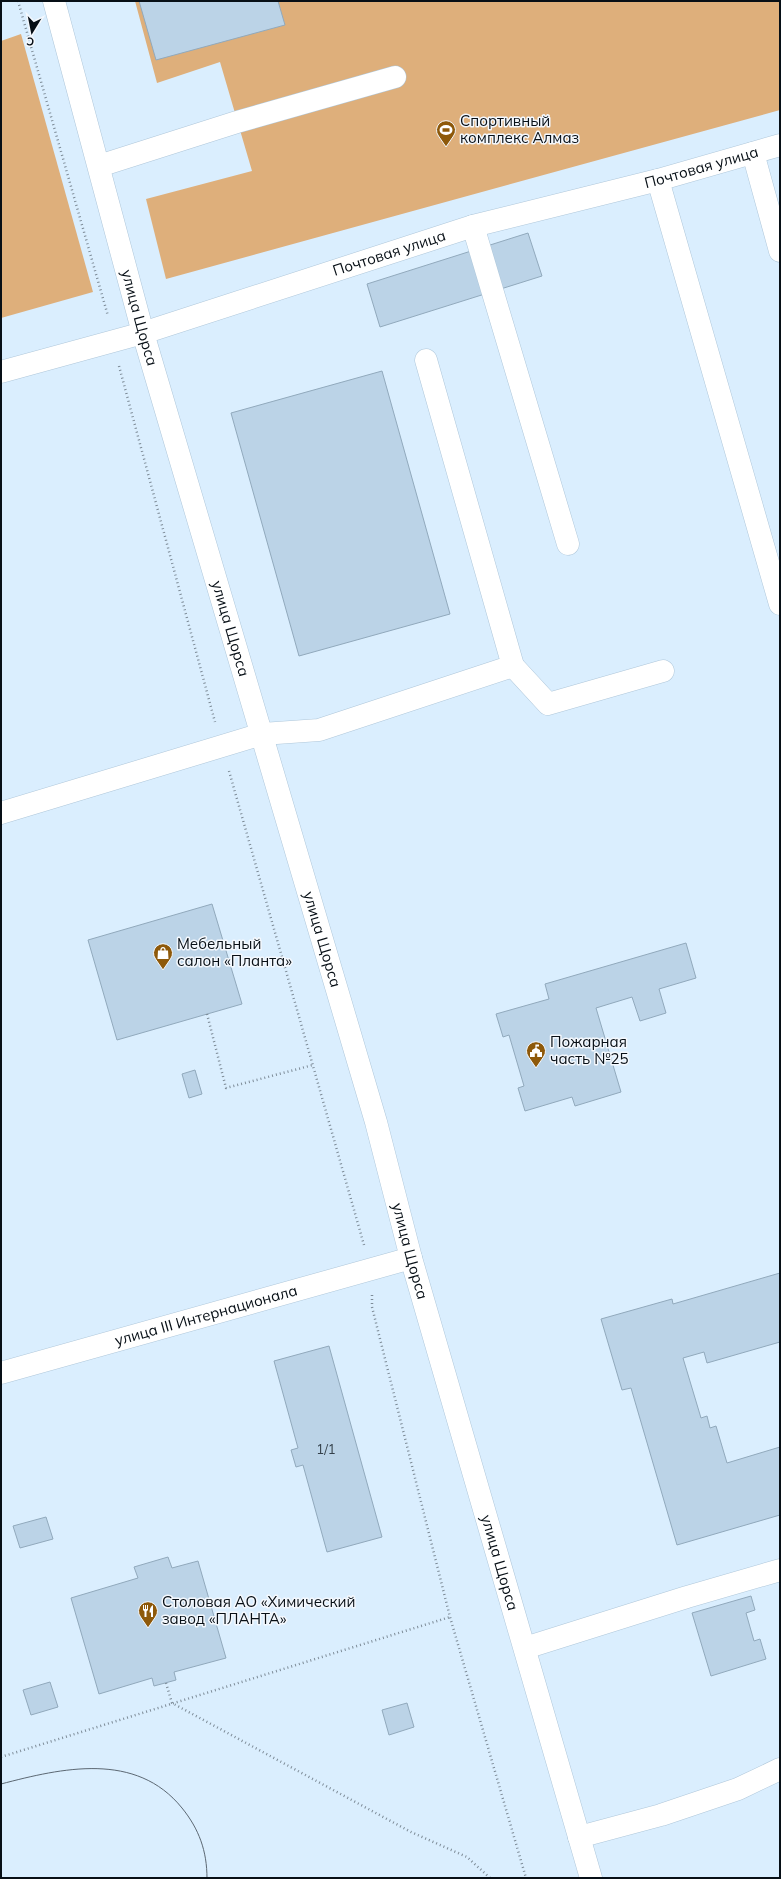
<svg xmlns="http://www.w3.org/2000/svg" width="781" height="1879" viewBox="0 0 781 1879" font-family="Mulish,sans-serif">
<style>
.green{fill:#deaf7b}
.building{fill:#bbd3e7;stroke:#91a9bc}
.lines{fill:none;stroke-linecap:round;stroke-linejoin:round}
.minor-casing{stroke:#afc7da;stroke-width:23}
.path{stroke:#7e8c98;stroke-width:2.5;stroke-dasharray:1 3;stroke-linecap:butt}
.minor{stroke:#fff;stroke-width:22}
.tram{stroke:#5c6873;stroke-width:1}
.labels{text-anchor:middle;stroke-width:3;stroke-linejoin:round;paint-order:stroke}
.number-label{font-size:13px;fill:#34404a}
.poi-label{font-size:15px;fill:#070f16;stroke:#f4f8fd;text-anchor:start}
.street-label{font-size:15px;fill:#070f16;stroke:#f4f8fd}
</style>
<rect width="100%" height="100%" fill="#daeefe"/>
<g class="green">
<polygon points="135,1 780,1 780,110 166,279 146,199 252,171 220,62 157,83"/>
<polygon points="21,34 93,292 1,318 1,41"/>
</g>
<g class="building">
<polygon points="139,1 278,1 285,25 156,60"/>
<polygon points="528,233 542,276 380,327 367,284"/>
<polygon points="382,371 450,614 299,656 231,413"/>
<polygon points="212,904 242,1004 117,1040 88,940"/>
<polygon points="686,943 696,978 659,989 666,1013 640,1021 632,997 596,1008 621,1092 575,1106 572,1097 525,1111 518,1088 524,1086 509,1035 503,1037 496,1014 549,999 545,984"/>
<polygon points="195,1070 202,1094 189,1098 182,1074"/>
<polygon points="780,1273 780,1342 707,1363 704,1352 683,1358 701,1418 707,1416 710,1428 716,1426 727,1463 780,1447 780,1515 677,1545 631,1388 622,1390 601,1319 672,1299 673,1304"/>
<polygon points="329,1346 382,1537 327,1552 303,1465 296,1467 291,1450 298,1448 274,1361"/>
<polygon points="46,1517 53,1539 20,1548 13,1526"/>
<polygon points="168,1557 172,1568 198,1561 226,1658 174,1672 176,1680 154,1686 152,1678 99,1694 71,1598 138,1578 134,1567"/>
<polygon points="751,1596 755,1610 746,1613 754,1641 760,1639 766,1659 711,1676 692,1613"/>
<polygon points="50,1682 58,1707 31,1715 23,1690"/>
<polygon points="407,1703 414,1727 389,1735 382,1710"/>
</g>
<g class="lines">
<g class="minor-casing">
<g id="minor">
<path id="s1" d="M54 1 143 333 376 1122 411 1258 591 1878"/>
<polyline points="753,153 780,251"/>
<polyline points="99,166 237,122 395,77"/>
<polyline points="658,180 780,604"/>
<polyline points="473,226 568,544"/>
<path id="s2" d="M1 372 143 333 473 226 658 180 780 145"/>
<polyline points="513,666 548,704 663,671"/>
<polyline points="1,813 262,734 319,730 513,666 426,360"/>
<path id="s3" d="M1 1373 411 1258"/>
<polyline points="525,1648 687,1597 780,1570"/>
<polyline points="579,1837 661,1815 738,1789 780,1769"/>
</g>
</g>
<g class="path">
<polyline points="18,1 108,316"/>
<polyline points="119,366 215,722"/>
<polyline points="229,771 364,1245"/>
<polyline points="207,1014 226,1088 313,1065"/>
<polyline points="372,1295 372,1307 450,1617 526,1878"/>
<polyline points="166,1683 172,1703 411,1832 467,1857 490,1878"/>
<polyline points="1,1757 450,1617"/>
</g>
<use href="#minor" class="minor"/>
<path class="tram" d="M1 1784C62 1768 136 1751 182 1808 199 1829 207 1851 207 1878"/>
</g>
<defs>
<g id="stadium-pin" transform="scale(1)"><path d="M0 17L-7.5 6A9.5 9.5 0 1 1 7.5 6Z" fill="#8e590a" stroke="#f4f8fd"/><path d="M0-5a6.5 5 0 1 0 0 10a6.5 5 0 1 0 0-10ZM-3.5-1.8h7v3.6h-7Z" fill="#fff"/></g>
<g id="shop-pin" transform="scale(1)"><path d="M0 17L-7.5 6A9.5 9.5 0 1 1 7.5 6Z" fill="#8e590a" stroke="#f4f8fd"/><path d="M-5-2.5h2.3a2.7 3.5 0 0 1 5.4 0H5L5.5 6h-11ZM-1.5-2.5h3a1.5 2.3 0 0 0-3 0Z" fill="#fff"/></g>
<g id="civic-pin" transform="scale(1)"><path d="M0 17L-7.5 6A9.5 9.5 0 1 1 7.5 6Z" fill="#8e590a" stroke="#f4f8fd"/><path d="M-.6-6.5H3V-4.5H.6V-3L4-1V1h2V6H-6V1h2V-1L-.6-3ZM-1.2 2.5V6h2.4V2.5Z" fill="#fff"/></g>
<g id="restaurant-pin" transform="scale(1)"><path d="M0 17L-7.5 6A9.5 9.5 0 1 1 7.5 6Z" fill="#8e590a" stroke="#f4f8fd"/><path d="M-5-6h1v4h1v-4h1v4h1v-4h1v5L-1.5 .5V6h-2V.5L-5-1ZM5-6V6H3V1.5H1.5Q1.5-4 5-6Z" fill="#fff"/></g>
</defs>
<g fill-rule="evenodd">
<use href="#stadium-pin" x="446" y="130"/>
<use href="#shop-pin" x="163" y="953"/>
<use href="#civic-pin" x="536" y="1051"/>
<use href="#restaurant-pin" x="148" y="1611"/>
</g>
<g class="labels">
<g class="number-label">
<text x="326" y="1454">1/1</text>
</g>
<g class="poi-label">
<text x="460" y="126">Спортивный<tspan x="460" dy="17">комплекс Алмаз</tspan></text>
<text x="177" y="949">Мебельный<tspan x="177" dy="17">салон «Планта»</tspan></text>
<text x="550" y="1047">Пожарная<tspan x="550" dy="17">часть №25</tspan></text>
<text x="162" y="1607">Столовая АО «Химический<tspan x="162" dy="17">завод «ПЛАНТА»</tspan></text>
</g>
<g class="street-label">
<text dy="5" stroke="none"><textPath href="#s2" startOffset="730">Почтовая улица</textPath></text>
<text dy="5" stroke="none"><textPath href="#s2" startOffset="406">Почтовая улица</textPath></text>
<text dy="5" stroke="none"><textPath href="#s1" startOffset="328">улица Щорса</textPath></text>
<text dy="5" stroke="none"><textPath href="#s1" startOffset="652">улица Щорса</textPath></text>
<text dy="5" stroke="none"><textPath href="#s1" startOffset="976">улица Щорса</textPath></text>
<text dy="5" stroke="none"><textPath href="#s1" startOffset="1300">улица Щорса</textPath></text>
<text dy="5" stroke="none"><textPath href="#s3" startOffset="213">улица III Интернационала</textPath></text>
<text dy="5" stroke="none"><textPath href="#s1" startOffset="1624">улица Щорса</textPath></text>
</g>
</g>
<rect width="781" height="1879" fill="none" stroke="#070f16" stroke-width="4"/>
<g transform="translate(32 32) rotate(190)" stroke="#f4f8fd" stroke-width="3" paint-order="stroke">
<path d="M0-3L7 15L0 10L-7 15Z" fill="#070f16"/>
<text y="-6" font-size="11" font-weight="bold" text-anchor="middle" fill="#070f16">С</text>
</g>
</svg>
